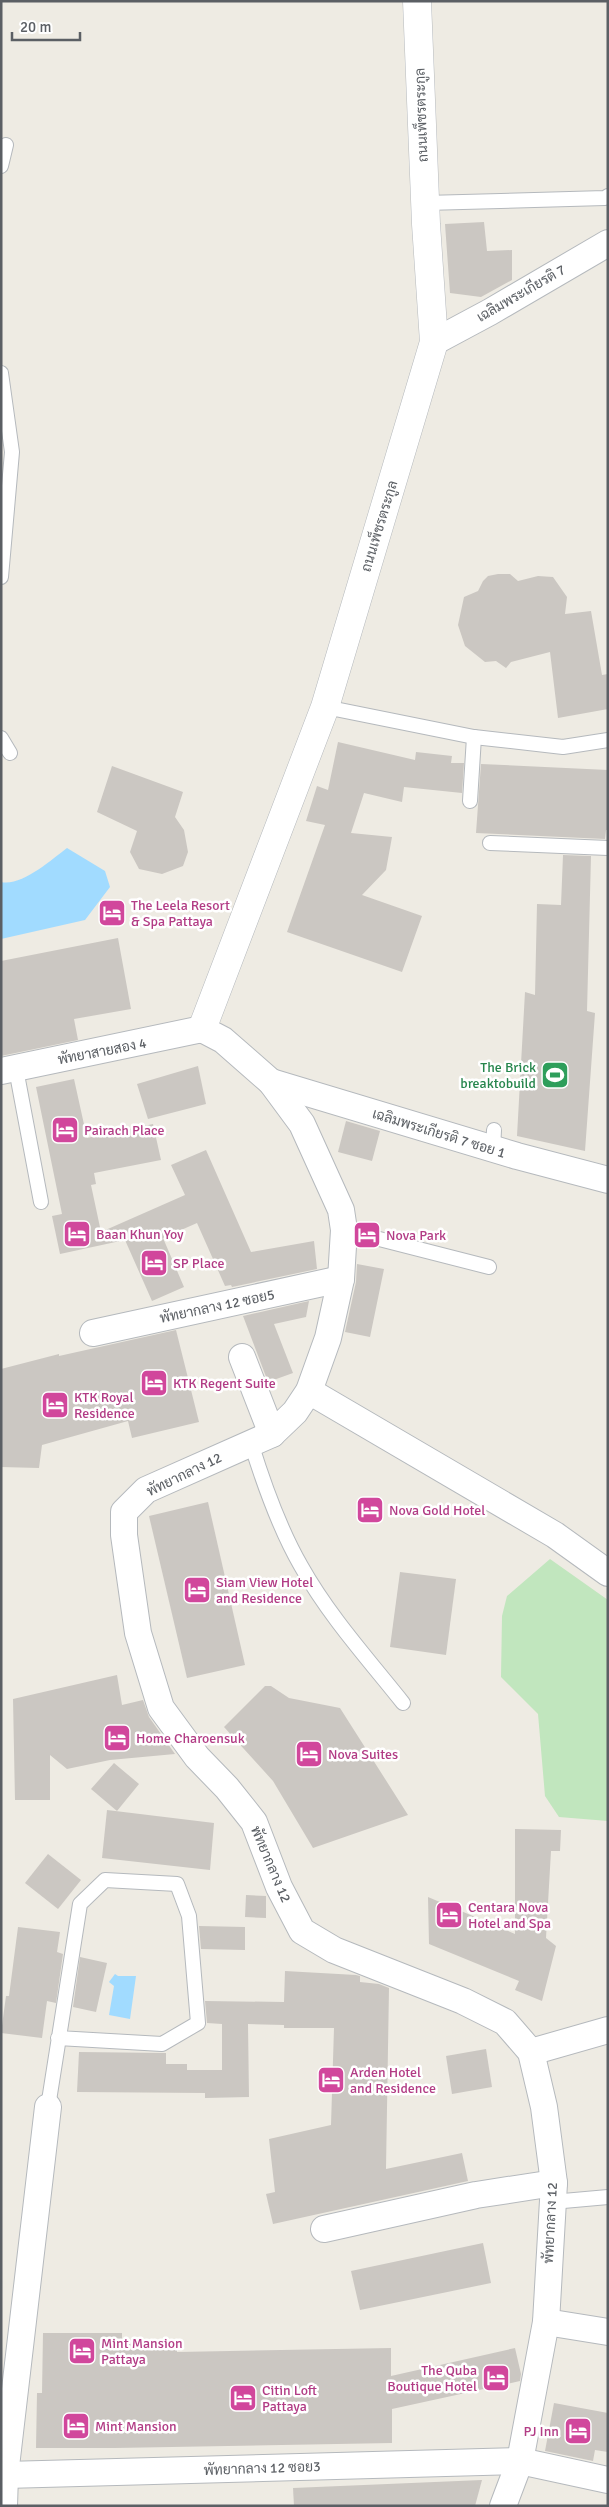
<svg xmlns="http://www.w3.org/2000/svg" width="609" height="2507" viewBox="0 0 609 2507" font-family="Signika,Sarabun,sans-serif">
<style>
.green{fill:#c1e6be}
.water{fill:#a1dbff}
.building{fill:#cbc7c2}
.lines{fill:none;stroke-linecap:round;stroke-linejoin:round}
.service-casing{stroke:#b5b9bd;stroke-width:16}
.minor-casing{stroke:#b5b9bd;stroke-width:28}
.tertiary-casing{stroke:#b5b9bd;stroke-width:29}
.service{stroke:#fff;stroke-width:14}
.minor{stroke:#fff;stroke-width:26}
.tertiary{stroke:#fff;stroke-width:28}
.labels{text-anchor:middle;stroke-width:5;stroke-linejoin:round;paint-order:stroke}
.street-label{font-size:14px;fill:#5b5f64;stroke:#fff}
.hotel-label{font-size:14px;fill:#b23c85;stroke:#fff;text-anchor:start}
.leisure-label{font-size:14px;fill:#27864d;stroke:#fff;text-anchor:end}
</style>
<rect width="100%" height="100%" fill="#eeebe3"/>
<polygon class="green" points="550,1559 608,1600 608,1821 559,1817 545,1796 538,1714 501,1677 502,1616 507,1596"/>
<g class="water">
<path d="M67 848 105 871 110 887 85 920 1 939V882C21 887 51 860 67 848Z"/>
<polygon points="115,1974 118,1976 136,1976 130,2019 109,2015 114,1986 109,1982"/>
</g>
<g class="building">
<polygon points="484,222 487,251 512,250 512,280 481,297 450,293 445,224"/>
<polygon points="498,574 510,574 518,581 538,576 553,577 567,597 565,614 591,611 602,675 608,674 608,709 558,718 550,652 511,662 506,668 496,661 485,662 465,646 458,625 464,597 478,591 483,581 488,576"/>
<polygon points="338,742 415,760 416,752 452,756 451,763 464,763 462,793 404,787 402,802 364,793 351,833 392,837 386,870 362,895 422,916 402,972 287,932 325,825 306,821 317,786 328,790"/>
<polygon points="481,764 608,770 608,830 606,830 605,839 476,833"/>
<polygon points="112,766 183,792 175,817 184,830 188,852 183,866 162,874 139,869 130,852 137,831 97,812"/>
<polygon points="563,855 591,856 587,1011 595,1013 585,1151 517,1136 525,992 535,995 537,904 561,905"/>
<polygon points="118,938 131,1009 74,1019 78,1040 1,1056 1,961"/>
<polygon points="198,1066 206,1104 148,1119 137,1084"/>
<polygon points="74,1079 87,1138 153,1124 161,1160 94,1173 96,1184 91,1185 101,1232 185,1195 171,1165 206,1150 251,1252 314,1241 317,1269 232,1287 231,1285 225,1286 197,1223 163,1238 184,1287 152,1301 125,1240 60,1254 52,1216 62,1214 36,1087"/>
<polygon points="346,1121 380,1131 372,1161 338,1152"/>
<polygon points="357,1264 384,1269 370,1337 345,1332 356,1282"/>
<polygon points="309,1301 306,1317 274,1324 293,1373 268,1382 243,1316"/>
<polygon points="176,1330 199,1422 132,1438 128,1421 42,1445 39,1468 1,1467 1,1369 59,1354 59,1356"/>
<polygon points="208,1502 245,1665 187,1678 149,1516"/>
<polygon points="400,1572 456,1579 446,1655 390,1647"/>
<polygon points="117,1675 122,1705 143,1700 149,1717 175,1754 110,1760 67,1769 50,1755 50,1800 15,1800 13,1699"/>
<polygon points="265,1686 271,1686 289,1698 340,1708 408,1815 313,1848 273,1781 224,1727"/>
<polygon points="114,1763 139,1784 117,1811 91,1789"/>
<polygon points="107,1810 214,1823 210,1870 102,1858"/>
<polygon points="515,1829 561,1830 560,1851 551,1851 546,1938 556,1946 542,2001 515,1990 519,1981 429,1944 428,1897 515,1934"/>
<polygon points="48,1854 81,1880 58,1909 25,1883"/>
<polygon points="246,1895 266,1896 266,1918 245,1917"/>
<polygon points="199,1926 245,1927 245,1950 201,1949"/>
<polygon points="18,1927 60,1932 57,1952 63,1954 56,2003 47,2001 42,2038 1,2033 6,1996 9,1996"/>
<polygon points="80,1957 107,1963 96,2012 73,2007"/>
<polygon points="285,1971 356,1975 360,1976 360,1982 379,1984 389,1988 386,2169 462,2153 468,2181 273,2224 266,2194 275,2192 269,2139 331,2125 334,2028 284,2028 284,2025 248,2024 249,2097 205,2098 205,2093 77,2092 79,2052 166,2053 166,2064 187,2064 187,2070 222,2070 222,2024 207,2023 205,2001 284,2002"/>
<polygon points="486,2049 492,2087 452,2094 446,2056"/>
<polygon points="483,2243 491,2283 360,2310 351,2271"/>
<polygon points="43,2333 122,2333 122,2344 177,2344 177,2352 391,2348 391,2376 515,2348 521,2374 520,2381 392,2409 392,2443 115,2448 36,2448 37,2393 42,2393"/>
<polygon points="554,2403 608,2413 608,2452 595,2450 593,2461 545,2451"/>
<polygon points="482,2480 475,2506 294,2506 293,2488"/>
</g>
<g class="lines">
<g class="service-casing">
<g id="service">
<polyline points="1,166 6,145"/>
<polyline points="425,203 605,198 608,196"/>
<polyline points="1,373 12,452 1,577"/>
<polyline points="325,707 474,737 563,747 608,740"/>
<polyline points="1,738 10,753"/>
<polyline points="470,801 474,737"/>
<polyline points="490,843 608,848"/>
<polyline points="16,1069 41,1202"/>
<polyline points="493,1149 494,1130"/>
<polyline points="344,1230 489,1267"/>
<path d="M251 1443C264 1485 279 1528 301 1566 329 1616 368 1659 403 1703"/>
<polyline points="48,2107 80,1904 105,1880 177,1884 189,1916 198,2023 162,2044 58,2038"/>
<polyline points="552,2202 608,2197"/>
</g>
</g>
<g class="minor-casing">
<g id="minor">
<polyline points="434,342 490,312 608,243"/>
<polyline points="1,1071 202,1029 223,1040 271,1082 302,1124 341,1210 344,1230 341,1279 328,1338 309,1391 295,1412 272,1434 146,1490 124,1512 124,1535 138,1633 161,1708 197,1757 227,1788 254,1822 279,1887 302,1931 334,1950 463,2001 505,2022 531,2052 544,2107 554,2183 546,2322 520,2461 503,2506"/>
<polyline points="271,1082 517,1156 608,1180"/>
<polyline points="93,1333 341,1279"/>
<polyline points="242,1357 272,1434"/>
<polyline points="309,1391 555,1535 608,1573"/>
<polyline points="531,2052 608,2030"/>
<polyline points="324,2229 476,2195 554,2183"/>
<polyline points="546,2322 608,2332"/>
<polyline points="5,2475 520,2461 608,2480"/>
<polyline points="4,2506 5,2475 48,2107"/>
</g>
</g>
<g class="tertiary-casing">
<polyline id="tertiary" points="202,1029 325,707 434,342 426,224 417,1"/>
</g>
<use href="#service" class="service"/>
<use href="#minor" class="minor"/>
<use href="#tertiary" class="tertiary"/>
</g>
<defs>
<g id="hotel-square" transform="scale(1.4375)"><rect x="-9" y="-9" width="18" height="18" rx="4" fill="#d1479c" stroke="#fff"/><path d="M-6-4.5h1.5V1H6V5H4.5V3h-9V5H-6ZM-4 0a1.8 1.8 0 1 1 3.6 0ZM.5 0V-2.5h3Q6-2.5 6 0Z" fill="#fff"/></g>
<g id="stadium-square" transform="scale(1.4375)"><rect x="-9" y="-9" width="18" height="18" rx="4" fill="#2e9e5b" stroke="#fff"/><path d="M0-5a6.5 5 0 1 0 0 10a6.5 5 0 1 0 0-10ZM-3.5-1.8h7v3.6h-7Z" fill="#fff"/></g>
</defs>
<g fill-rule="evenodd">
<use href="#hotel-square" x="112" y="913"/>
<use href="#stadium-square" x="555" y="1075"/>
<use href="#hotel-square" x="65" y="1130"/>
<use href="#hotel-square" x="77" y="1234"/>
<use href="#hotel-square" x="367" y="1235"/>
<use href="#hotel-square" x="154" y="1263"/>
<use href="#hotel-square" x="154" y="1383"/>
<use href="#hotel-square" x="55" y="1405"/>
<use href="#hotel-square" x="370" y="1510"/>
<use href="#hotel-square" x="197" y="1590"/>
<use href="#hotel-square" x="117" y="1738"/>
<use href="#hotel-square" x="309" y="1754"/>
<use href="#hotel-square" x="449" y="1915"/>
<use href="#hotel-square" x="331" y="2080"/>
<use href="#hotel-square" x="82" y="2351"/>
<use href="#hotel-square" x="496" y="2378"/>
<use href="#hotel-square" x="243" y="2398"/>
<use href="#hotel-square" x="76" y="2426"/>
<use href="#hotel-square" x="578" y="2431"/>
</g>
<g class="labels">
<g class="street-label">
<text transform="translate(421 115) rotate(-92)" y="5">ถนนเพ็ชรตระกูล</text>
<text transform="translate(521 293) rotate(-30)" y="5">เฉลิมพระเกียรติ 7</text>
<text transform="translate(379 526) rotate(-73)" y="5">ถนนเพ็ชรตระกูล</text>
<text transform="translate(102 1051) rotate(-11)" y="5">พัทยาสายสอง 4</text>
<text transform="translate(439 1133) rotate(17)" y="5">เฉลิมพระเกียรติ 7 ซอย 1</text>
<text transform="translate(217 1306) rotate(-12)" y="5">พัทยากลาง 12 ซอย5</text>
<text transform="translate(184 1474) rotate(-26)" y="5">พัทยากลาง 12</text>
<text transform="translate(271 1864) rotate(67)" y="5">พัทยากลาง 12</text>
<text transform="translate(550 2223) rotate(-87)" y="5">พัทยากลาง 12</text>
<text transform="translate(262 2468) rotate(-2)" y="5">พัทยากลาง 12 ซอย3</text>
</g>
<g class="hotel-label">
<text x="131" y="910">The Leela Resort<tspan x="131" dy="16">&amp; Spa Pattaya</tspan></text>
<text x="84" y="1135">Pairach Place</text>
<text x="96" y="1239">Baan Khun Yoy</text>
<text x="386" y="1240">Nova Park</text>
<text x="173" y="1268">SP Place</text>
<text x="173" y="1388">KTK Regent Suite</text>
<text x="74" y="1402">KTK Royal<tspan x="74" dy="16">Residence</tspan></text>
<text x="389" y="1515">Nova Gold Hotel</text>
<text x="216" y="1587">Siam View Hotel<tspan x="216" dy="16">and Residence</tspan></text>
<text x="136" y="1743">Home Charoensuk</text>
<text x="328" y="1759">Nova Suites</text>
<text x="468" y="1912">Centara Nova<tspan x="468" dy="16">Hotel and Spa</tspan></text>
<text x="350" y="2077">Arden Hotel<tspan x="350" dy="16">and Residence</tspan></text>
<text x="101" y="2348">Mint Mansion<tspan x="101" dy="16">Pattaya</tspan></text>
<text x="477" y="2375" text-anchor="end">The Quba<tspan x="477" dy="16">Boutique Hotel</tspan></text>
<text x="262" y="2395">Citin Loft<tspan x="262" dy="16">Pattaya</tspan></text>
<text x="95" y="2431">Mint Mansion</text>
<text x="559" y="2436" text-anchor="end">PJ Inn</text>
</g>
<g class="leisure-label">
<text x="536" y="1072">The Brick<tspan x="536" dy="16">breaktobuild</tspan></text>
</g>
</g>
<rect width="609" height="2507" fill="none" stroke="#5b5f64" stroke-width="5"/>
<path d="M12 32v8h68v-8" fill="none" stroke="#5b5f64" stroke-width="2.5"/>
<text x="20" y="32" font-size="15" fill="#5b5f64" stroke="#ffffff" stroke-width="4" paint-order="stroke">20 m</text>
</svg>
